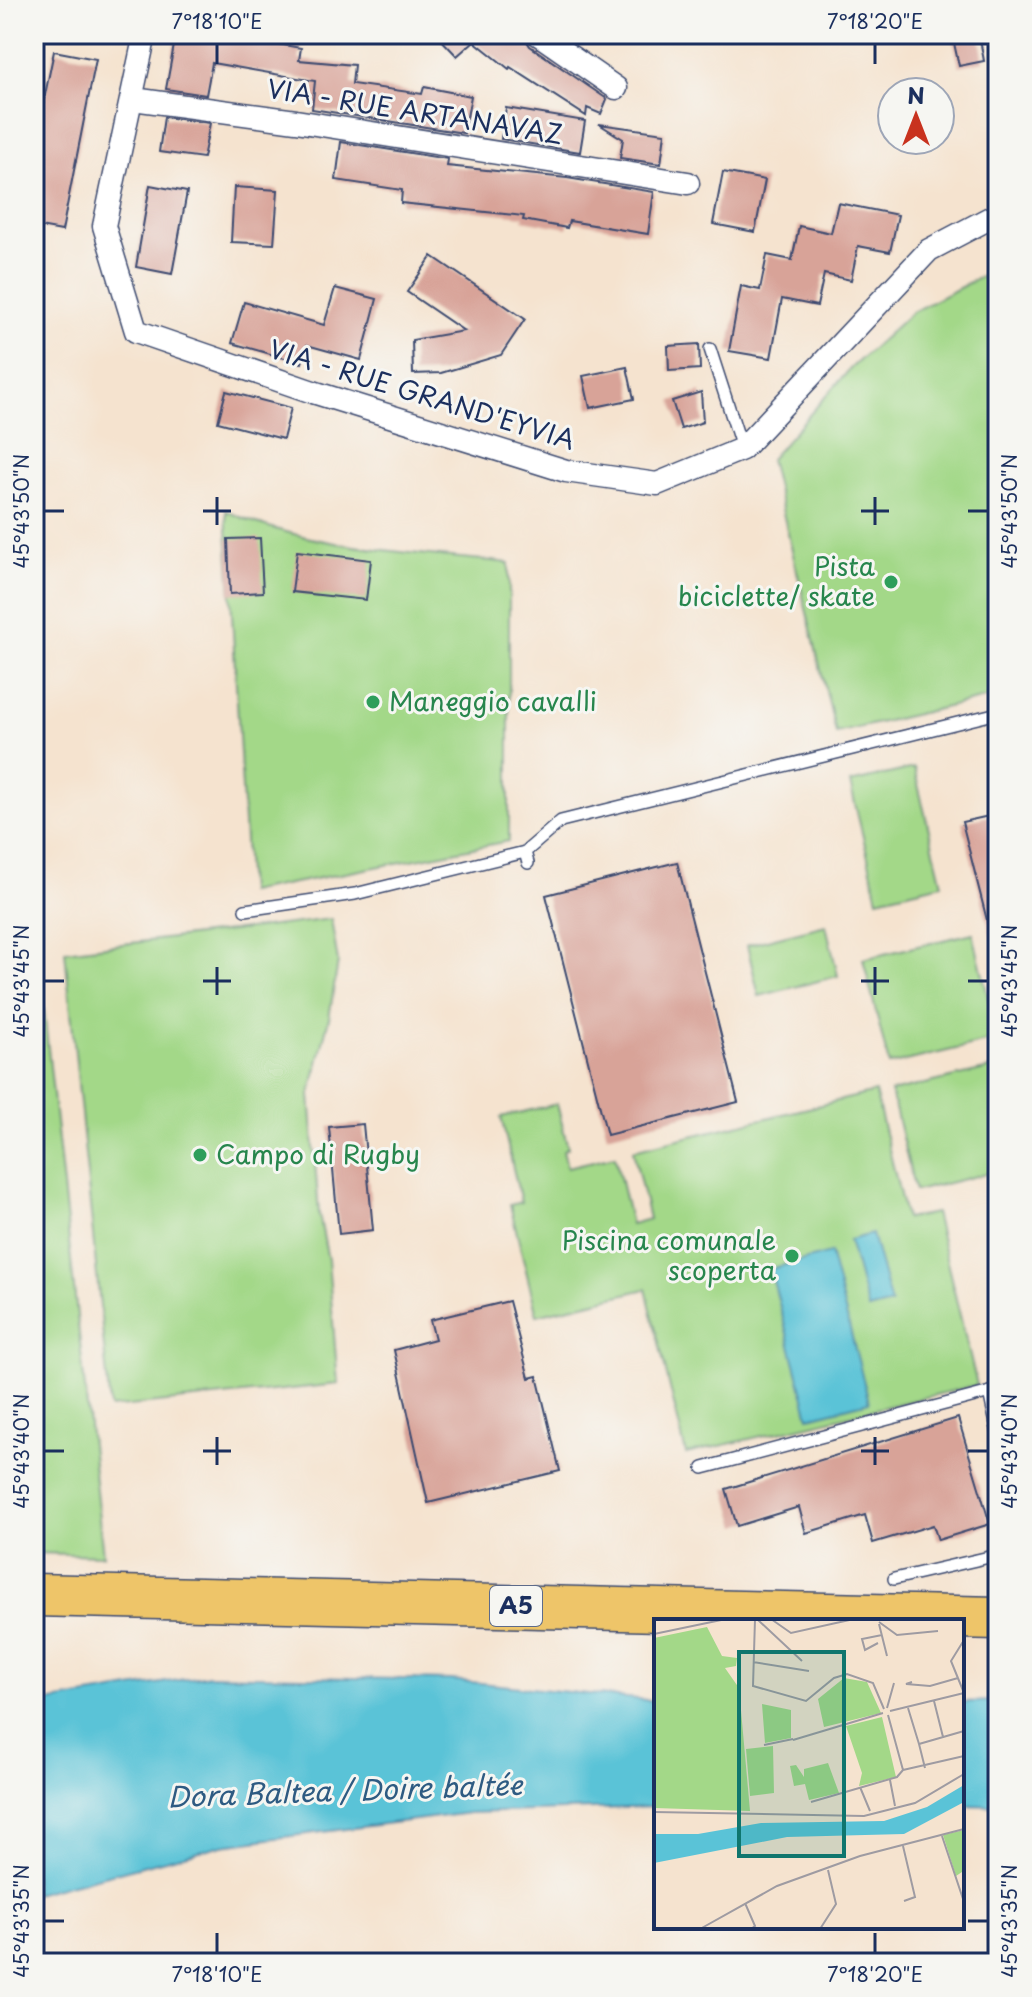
<svg xmlns="http://www.w3.org/2000/svg" width="1032" height="1997" viewBox="0 0 1032 1997" font-family="'Playpen Sans',sans-serif">
<style>
.green{fill:#a3d888;stroke:#5f8473;stroke-width:2}
.water{fill:#5ac3d7;stroke:#3a799a;stroke-width:2}
.building{fill:#d8a398}
.lines{fill:none;stroke-linecap:round;stroke-linejoin:round}
.service-casing{stroke:#3c4a6f;stroke-width:14}
.minor-casing{stroke:#3c4a6f;stroke-width:25}
.motorway-casing{stroke:#3c4a6f;stroke-width:45}
.service{stroke:#fff;stroke-width:11}
.minor{stroke:#fff;stroke-width:22}
.motorway{stroke:#eec569;stroke-width:42}
.ticks{fill:none;stroke:#1b2f5e;stroke-width:3}
.leisure-dot{fill:#2e9e5b;stroke:#f6f6f2;stroke-width:3}
.labels{text-anchor:middle;stroke-width:6;stroke-linejoin:round;paint-order:stroke}
.shield{fill:#f6f6f2;stroke:#5d6b8a;stroke-width:2}
.shield-label{font-size:24px;font-weight:bold;fill:#1b2f5e}
.street-label{font-size:26px;fill:#1b2f5e;stroke:#f6f6f2}
.leisure-label{font-size:26px;fill:#27864d;stroke:#f6f6f2;text-anchor:end}
.water-label{font-size:28px;font-style:italic;fill:#2e5b82;stroke:#f6f6f2}
.inset-road{fill:none;stroke:#9e9ba2;stroke-width:2}
.view{fill:#0f766e;fill-opacity:0.15;stroke:#0f766e;stroke-width:4}
.inset-edge{fill:none;stroke:#1b2f5e;stroke-width:4}
.neatline{fill:none;stroke:#1b2f5e;stroke-width:3}
.ticks-label{font-size:20px;text-anchor:middle;fill:#1b2f5e}
</style>
<rect width="100%" height="100%" fill="#f6f6f2"/>
<filter id="ink" filterUnits="userSpaceOnUse"><feTurbulence type="fractalNoise" baseFrequency=".0125" numOctaves="2"/><feDisplacementMap in="SourceGraphic" scale="16" xChannelSelector="R" yChannelSelector="G"/><feConvolveMatrix kernelMatrix="1 2 1 2 8 2 1 2 1" color-interpolation-filters="sRGB"/></filter>
<filter id="wash" filterUnits="userSpaceOnUse"><feTurbulence type="fractalNoise" baseFrequency=".006" numOctaves="4" result="noise"/><feDisplacementMap in="SourceGraphic" scale="32" xChannelSelector="R" yChannelSelector="G"/><feGaussianBlur stdDeviation="1.8" result="paint"/><feColorMatrix in="noise" values="0 0 0 0 0 0 0 0 0 0 0 0 0 0 0 0 0 1.4 0 .05"/><feComposite in="paint" operator="in"/></filter>
<g filter="url(#wash)">
<rect width="100%" height="100%" fill="#f5e3cf"/>
<g class="green">
<polygon points="998,268 998,695 836,733 770,459 851,368 912,312"/>
<path d="M226 511C313 550 415 552 509 563V841L248 892Z"/>
<polygon points="914,768 942,884 878,899 850,783"/>
<polygon points="34,919 103,1555 34,1553"/>
<polygon points="331,919 338,962 329,1018 310,1095 319,1214 328,1260 338,1384 110,1408 65,951"/>
<polygon points="826,925 838,976 759,996 747,945"/>
<polygon points="973,933 998,1039 889,1065 863,959"/>
<polygon points="998,1067 998,1171 915,1191 891,1092"/>
<polygon points="875,1092 906,1219 935,1213 977,1385 686,1454 646,1289 537,1315 510,1205 521,1202 501,1117 557,1104 568,1148 563,1150 567,1167 615,1156 631,1224 649,1219 633,1150"/>
</g>
<g class="water">
<polygon points="872,1234 891,1304 868,1310 849,1240"/>
<polygon points="830,1253 869,1402 809,1417 770,1269"/>
<polygon points="209,1675 451,1680 656,1701 656,1807 469,1813 223,1845 34,1894 34,1704"/>
<polygon points="998,1701 998,1806 962,1805 962,1702"/>
</g>
<g id="blocks">
<g class="building">
<polygon points="176,34 220,34 301,48 299,60 354,65 352,84 422,94 424,87 471,96 464,133 312,109 315,81 212,63 206,95 166,89"/>
<polygon points="436,34 522,34 530,46 607,99 601,114 587,108 586,116 510,67 509,69 474,41 457,56"/>
<polygon points="952,34 979,34 984,61 959,66"/>
<polygon points="54,51 96,59 62,231 34,226 34,149"/>
<polygon points="506,108 585,121 580,152 501,139"/>
<polygon points="164,117 210,123 203,158 159,152"/>
<polygon points="599,124 665,133 661,164 620,158 623,139"/>
<polygon points="341,142 448,159 447,166 567,178 654,192 648,234 569,221 567,228 523,220 524,216 401,203 402,190 336,180"/>
<polygon points="723,172 765,180 755,232 713,224"/>
<polygon points="150,185 187,192 172,274 136,267"/>
<polygon points="234,187 278,190 274,244 231,242"/>
<polygon points="838,203 898,215 890,252 858,246 851,280 824,274 817,306 782,299 771,358 729,351 741,286 760,290 767,255 792,260 799,226 831,233"/>
<polygon points="432,256 525,319 501,355 441,373 413,374 412,340 464,331 407,292"/>
<polygon points="335,288 377,299 361,360 307,345 302,363 232,343 244,302 324,325"/>
<polygon points="699,344 700,369 669,371 668,346"/>
<polygon points="627,367 634,399 590,408 583,376"/>
<polygon points="226,391 291,408 283,439 218,422"/>
<polygon points="701,392 703,422 681,429 672,401"/>
<polygon points="260,538 263,592 230,594 228,539"/>
<polygon points="297,551 371,560 366,600 292,592"/>
<polygon points="998,814 998,939 992,940 962,822"/>
<polygon points="677,862 738,1102 607,1135 546,895"/>
<polygon points="363,1124 373,1230 339,1234 329,1127"/>
<polygon points="509,1301 529,1378 537,1376 560,1471 428,1503 394,1350 435,1339 430,1320"/>
<polygon points="958,1418 990,1524 938,1540 933,1525 873,1543 865,1515 806,1533 799,1507 737,1526 726,1489"/>
</g>
</g>
</g>
<g filter="url(#ink)">
<use href="#blocks" fill-opacity="0" stroke="#3c4a6f" stroke-width="2"/>
<g class="lines">
<g class="service-casing">
<g id="service">
<polyline points="710,349 742,448"/>
<polyline points="528,863 525,852 561,821 998,713"/>
<polyline points="245,910 355,894 525,852"/>
<polyline points="989,1392 998,1433"/>
<polyline points="703,1468 998,1390"/>
<polyline points="894,1579 998,1555"/>
</g>
</g>
<g class="minor-casing">
<g id="minor">
<polyline points="145,34 104,226 136,331 313,392 566,471 657,484 742,449 929,250 990,218 998,218"/>
<polyline points="538,34 616,88"/>
<polyline points="133,99 296,121 688,183"/>
</g>
</g>
<g class="motorway-casing">
<polyline id="motorway" points="34,1595 998,1618"/>
</g>
<use href="#service" class="service"/>
<use href="#minor" class="minor"/>
<use href="#motorway" class="motorway"/>
</g>
</g>
<path class="ticks" d="M217 44V64M875 44V64M217 497V525M875 497V525M44 511H64M203 511H231M861 511H889M968 511H988M217 967V995M875 967V995M44 981H64M203 981H231M861 981H889M968 981H988M217 1437V1465M875 1437V1465M44 1451H64M203 1451H231M861 1451H889M968 1451H988M44 1921H64M968 1921H988M217 1933V1953M875 1933V1953"/>
<g class="leisure-dot">
<circle cx="891" cy="582" r="8"/>
<circle cx="373" cy="702" r="8"/>
<circle cx="200" cy="1155" r="8"/>
<circle cx="792" cy="1256" r="8"/>
</g>
<g class="labels">
<rect class="shield" x="490" y="1586" width="52" height="40" rx="6"/>
<g class="shield-label">
<text x="516" y="1614">A5</text>
</g>
<g class="street-label">
<text transform="translate(415 112) rotate(9)" y="9">VIA - RUE ARTANAVAZ</text>
<text transform="translate(422 395) rotate(17)" y="9">VIA - RUE GRAND'EYVIA</text>
</g>
<g class="leisure-label">
<text x="875" y="576">Pista<tspan x="875" dy="30">biciclette/ skate</tspan></text>
<text x="389" y="711" text-anchor="start">Maneggio cavalli</text>
<text x="216" y="1164" text-anchor="start">Campo di Rugby</text>
<text x="776" y="1250">Piscina comunale<tspan x="776" dy="30">scoperta</tspan></text>
</g>
<g class="water-label">
<text transform="translate(345 1791) rotate(-2)" y="10">Dora Baltea / Doire baltée</text>
</g>
</g>
<g transform="translate(654 1619)">
<rect width="310" height="310" fill="#f5e3cf"/>
<path d="M53 8 68 37 83 39 82 47 71 49 85 69 96 192 0 189V19ZM190 59 213 63 227 94 170 108 164 80ZM108 85 137 91V119L111 124ZM228 98 242 158 205 167 208 154 192 107ZM119 127 120 174 96 177 92 130ZM174 144 185 174 155 181 151 165 140 167 136 147 142 146 150 158V150ZM310 211V259L308 253 302 257 289 216Z" fill="#a3d888"/>
<path d="M310 166V183L250 215 133 218 0 244V215H44L107 204 230 202 273 188Z" fill="#5ac3d7"/>
<path class="inset-road" d="M101 0 99 67 152 82 180 59 193 55 219 64 230 90M103 0 148 42M117 0 137 14 200 0M225 3 243 16 284 12M225 5 233 37M0 15 72 0M224 24 211 31 208 20 228 16M99 43 155 52M258 63 252 65 276 67 304 59M310 74 297 42 310 21M280 82 289 118M233 89 240 64M254 89 265 125M236 92 310 74M234 96 249 151M139 121 229 94M110 126 139 120M271 149 265 125 310 112M249 151 310 137M236 161 241 187M206 168 216 192M157 183 243 158 249 151M0 193 210 197 261 184 310 155M288 217 309 280 310 304M249 227 261 278 250 282M91 284 101 307 97 310M46 310 123 267 206 237 310 210M166 310 182 285 174 251"/>
<path class="view" d="M85 33H190V237H85Z"/>
<rect width="310" height="310" class="inset-edge"/>
</g>
<rect width="1032" height="1997" fill="none" stroke="#f6f6f2" stroke-width="88"/>
<g transform="translate(916 116)"><circle r="38" fill="#f6f6f2" stroke="#9ea6b7" stroke-width="2"/>
<path d="M0-6L14 30L0 20L-14 30Z" fill="#c8321e"/>
<text y="-12" font-size="22" font-weight="bold" text-anchor="middle" fill="#1b2f5e">N</text>
</g>
<rect x="44" y="44" width="944" height="1909" class="neatline"/>
<g class="ticks-label">
<text x="217" y="29">7°18'10"E</text>
<text x="875" y="29">7°18'20"E</text>
<text transform="translate(22 511) rotate(-90)" y="7">45°43'50"N</text>
<text transform="translate(1010 511) rotate(-90)" y="7">45°43'50"N</text>
<text transform="translate(22 981) rotate(-90)" y="7">45°43'45"N</text>
<text transform="translate(1010 981) rotate(-90)" y="7">45°43'45"N</text>
<text transform="translate(22 1451) rotate(-90)" y="7">45°43'40"N</text>
<text transform="translate(1010 1451) rotate(-90)" y="7">45°43'40"N</text>
<text transform="translate(22 1921) rotate(-90)" y="7">45°43'35"N</text>
<text transform="translate(1010 1921) rotate(-90)" y="7">45°43'35"N</text>
<text x="217" y="1982">7°18'10"E</text>
<text x="875" y="1982">7°18'20"E</text>
</g>
</svg>
